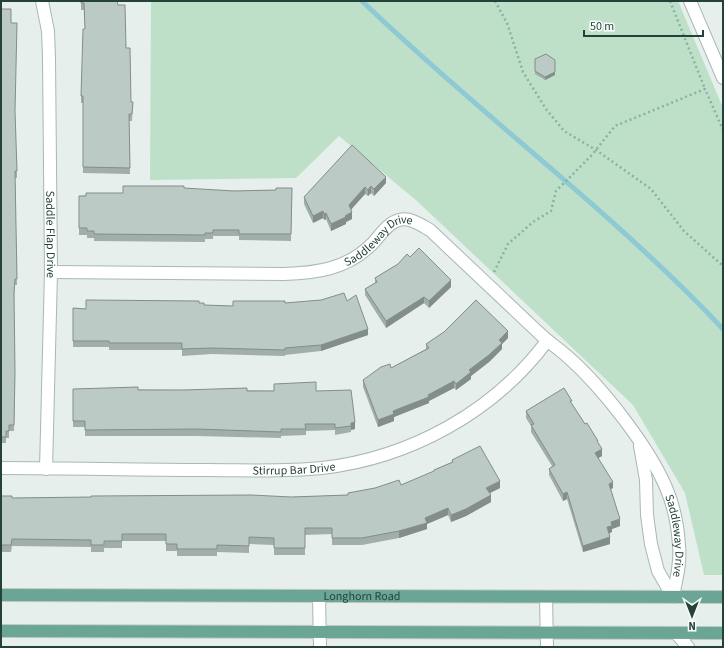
<svg xmlns="http://www.w3.org/2000/svg" width="724" height="648" viewBox="0 0 724 648" font-family="'Source Sans 3',sans-serif">
<style>
.green{fill:#bfe0c8}
.lines{fill:none;stroke-linecap:round;stroke-linejoin:round}
.stream{stroke:#8ec9d4;stroke-width:5}
.minor-casing{stroke:#a8b8b2;stroke-width:14}
.major-casing{stroke:#c2cac8;stroke-width:14}
.path{stroke:#86b3a5;stroke-width:2.5;stroke-dasharray:2 3;stroke-linecap:butt}
.minor{stroke:#fff;stroke-width:12}
.major{stroke:#6aa596;stroke-width:12}
.wall{fill:#a1aea9}
.shaded-wall{fill:#838d89}
.building{fill:#bbcac4;stroke:#838d89}
.labels{text-anchor:middle;stroke-width:3.5;stroke-linejoin:round;paint-order:stroke}
.street-label{font-size:12px;fill:#24423a;stroke:#f7fbf9}
</style>
<rect width="100%" height="100%" fill="#e6efeb"/>
<polygon class="green" points="151,1 678,1 723,108 723,575 704,575 685,493 633,405 417,201 339,136 296,178 150,180"/>
<g class="lines">
<path class="stream" d="M362 1C479 114 611 210 723 329"/>
<g class="minor-casing">
<g id="minor">
<path id="s1" d="M42 1 48 31 49 58 51 272 46 469"/>
<polyline points="690,1 723,78"/>
<path id="s2" d="M51 272 284 274C317 273 347 269 372 244 380 236 387 223 399 220 410 217 421 225 430 230 466 264 502 298 538 332 547 341 558 348 568 357 602 387 650 448 667 490 674 507 678 527 679 546 681 563 676 580 673 597"/>
<polyline points="640,446 646,480 647,515 651,544 658,571 673,597"/>
<path id="s3" d="M1 468C70 468 138 470 207 470 245 470 284 472 322 468 410 458 494 412 547 341"/>
<polyline points="319,597 320,647"/>
<polyline points="546,597 547,647"/>
<polyline points="676,633 688,647"/>
</g>
</g>
<g class="major-casing">
<g id="major">
<path id="s4" d="M1 595 723 597"/>
<polyline points="1,631 723,633"/>
</g>
</g>
<g class="path">
<polyline points="495,1 507,23 523,72 546,109 564,131 596,150 651,189 684,231 723,266"/>
<polyline points="670,1 705,89"/>
<polyline points="494,272 508,244 533,222 551,211 556,191 591,156 615,126 705,89 723,130"/>
</g>
<use href="#minor" class="minor"/>
<use href="#major" class="major"/>
</g>
<g class="wall">
<polygon points="81,1 118,5 126,48 131,102 133,102 132,121 129,121 130,174 83,173 83,103 81,103 81,96 85,29 84,10 81,10"/>
<polygon points="1,9 11,23 17,171 17,178 15,178 17,285 15,285 14,298 15,372 14,431 9,431 9,438 6,438 6,443 1,443"/>
<polygon points="535,59 555,75 545,80 535,74"/>
<polygon points="386,183 374,196 371,193 368,196 365,194 351,209 352,219 346,222 346,224 331,231 326,219 324,220 323,218 313,223 304,204 304,197"/>
<polygon points="292,188 291,241 239,240 239,236 213,236 213,239 205,239 205,242 94,241 94,238 87,238 87,235 79,235 79,196 123,193 276,190"/>
<polygon points="410,257 451,287 429,308 424,303 386,328 365,295 365,289 375,283 375,278"/>
<polygon points="347,301 368,335 321,351 285,355 285,356 212,354 182,356 182,350 109,350 109,347 73,347 73,308 86,309 199,303 204,305 233,306"/>
<polygon points="508,338 502,344 502,349 489,362 471,376 471,379 456,390 454,388 429,401 429,403 394,417 394,421 378,427 363,387 363,380 391,368 426,349 426,344"/>
<polygon points="73,389 316,391 355,429 351,430 351,432 335,435 335,430 306,431 306,435 281,436 281,438 197,436 85,436 85,427 73,427"/>
<polygon points="572,404 598,444 602,456 598,458 613,488 611,489 620,526 612,529 612,532 609,533 610,544 583,552 567,499 563,501 549,475 549,469 552,466 531,432 531,426 526,418 526,411"/>
<polygon points="452,460 500,488 490,493 491,502 466,516 451,522 448,515 427,524 427,529 399,538 362,545 332,545 332,534 305,535 305,555 274,555 274,545 249,544 249,553 217,552 217,556 177,556 177,551 166,551 166,541 122,541 122,548 104,548 104,552 91,552 91,547 12,546 11,552 1,552 1,496 12,498 291,497 348,495 348,493 401,485 434,472 434,470 452,462"/>
</g>
<g class="shaded-wall">
<polygon points="555,64 555,75 545,80 545,77"/>
<polygon points="386,177 386,183 374,196 374,189"/>
<polygon points="371,186 371,193 368,196 368,190"/>
<polygon points="365,187 365,194 349,212 349,205"/>
<polygon points="323,211 323,218 313,223 313,216"/>
<polygon points="352,212 352,219 346,222 346,224 331,231 331,224"/>
<polygon points="326,213 326,219 324,220 324,214"/>
<polygon points="451,280 451,287 429,308 429,301"/>
<polygon points="424,297 424,303 386,328 386,321"/>
<polygon points="368,329 368,335 321,351 321,345"/>
<polygon points="508,331 508,338 502,344 502,349 489,362 471,376 471,379 456,390 456,384"/>
<polygon points="454,381 454,388 429,401 429,403 394,417 394,421 378,427 378,420 393,411 428,395"/>
<polygon points="355,422 355,429 351,430 351,423"/>
<polygon points="602,449 602,456 595,460 595,453"/>
<polygon points="500,481 500,488 486,495 486,488"/>
<polygon points="613,482 613,488 609,490 609,484"/>
<polygon points="567,492 567,499 563,501 563,494"/>
<polygon points="491,495 491,502 466,516 451,522 451,515"/>
<polygon points="448,508 448,515 427,524 427,529 399,538 399,531 425,518"/>
<polygon points="620,519 620,526 612,529 612,532 607,534 607,527 611,522"/>
<polygon points="610,537 610,544 583,552 583,546"/>
</g>
<g class="building">
<polygon points="81,1 117,1 118,5 125,5 126,48 130,48 131,102 133,102 132,114 129,114 130,168 83,167 83,96 81,96 83,29 85,29 84,3 81,3"/>
<polygon points="1,9 11,9 11,23 17,23 15,111 17,171 15,171 17,279 15,279 14,293 15,372 14,425 9,425 9,431 6,431 6,437 1,437"/>
<polygon points="546,54 555,60 555,72 545,77 535,71 535,59"/>
<polygon points="352,145 386,177 374,189 371,186 368,190 365,187 349,205 352,212 345,216 346,217 331,224 326,213 324,214 323,211 313,216 304,197"/>
<polygon points="123,186 184,186 184,188 234,191 276,190 276,188 292,188 291,234 239,234 239,230 213,230 213,233 205,233 205,235 94,234 94,231 87,231 87,228 79,228 79,196 86,196 86,193 123,193"/>
<polygon points="419,248 451,280 429,301 424,297 386,321 365,289 377,282 375,278 398,264 407,254 410,257"/>
<polygon points="344,293 347,301 356,295 368,329 321,345 285,348 285,350 212,348 182,349 182,343 109,343 109,341 73,341 73,308 86,309 86,300 199,301 199,303 204,303 204,305 233,306 233,301 285,301 285,303 321,300"/>
<polygon points="476,300 508,331 499,340 502,343 489,355 469,370 471,372 456,384 454,381 428,395 429,397 393,411 394,414 378,420 363,380 381,367 390,364 391,368 429,348 426,344 444,332"/>
<polygon points="316,382 316,391 351,390 355,422 351,423 351,426 335,428 335,424 305,424 306,429 281,429 281,432 197,429 85,430 85,421 73,421 73,389 138,387 138,390 183,390 247,388 247,391 274,391 274,384"/>
<polygon points="564,388 572,401 570,401 585,424 587,423 598,441 597,441 602,449 595,453 613,482 609,484 620,519 611,522 612,526 607,527 610,537 583,546 567,492 563,494 549,469 555,465 531,425 534,424 526,411"/>
<polygon points="480,446 500,481 486,488 491,495 466,509 451,515 448,508 425,518 427,523 399,531 362,538 332,538 332,528 305,528 305,548 274,548 274,538 249,537 249,546 217,545 217,549 177,549 177,544 166,544 166,534 122,534 122,541 104,541 104,545 91,545 91,540 12,539 11,545 1,545 1,496 12,496 12,498 91,497 91,496 251,495 291,497 348,495 348,493 375,488 399,480 401,485 434,471 434,470 453,462 452,460"/>
</g>
<g class="labels">
<g class="street-label">
<text dy="4" stroke="none"><textPath href="#s1" startOffset="234">Saddle Flap Drive</textPath></text>
<text dy="4" stroke="none"><textPath href="#s2" startOffset="337">Saddleway Drive</textPath></text>
<text dy="4" stroke="none"><textPath href="#s3" startOffset="293">Stirrup Bar Drive</textPath></text>
<text dy="4" stroke="none"><textPath href="#s2" startOffset="800">Saddleway Drive</textPath></text>
<text dy="4" stroke="none"><textPath href="#s4" startOffset="361">Longhorn Road</textPath></text>
</g>
</g>
<rect width="724" height="648" fill="none" stroke="#24423a" stroke-width="4"/>
<g transform="translate(692 616) rotate(180)" stroke="#f7fbf9" stroke-width="3" paint-order="stroke">
<path d="M0-3L7 15L0 10L-7 15Z" fill="#24423a"/>
<text y="-6" font-size="11" font-weight="bold" text-anchor="middle" fill="#24423a">N</text>
</g>
<path d="M584 30v6h119v-6" fill="none" stroke="#24423a" stroke-width="2"/>
<text x="590" y="30" font-size="12" fill="#24423a" stroke="#f7fbf9" stroke-width="3" paint-order="stroke">50 m</text>
</svg>
